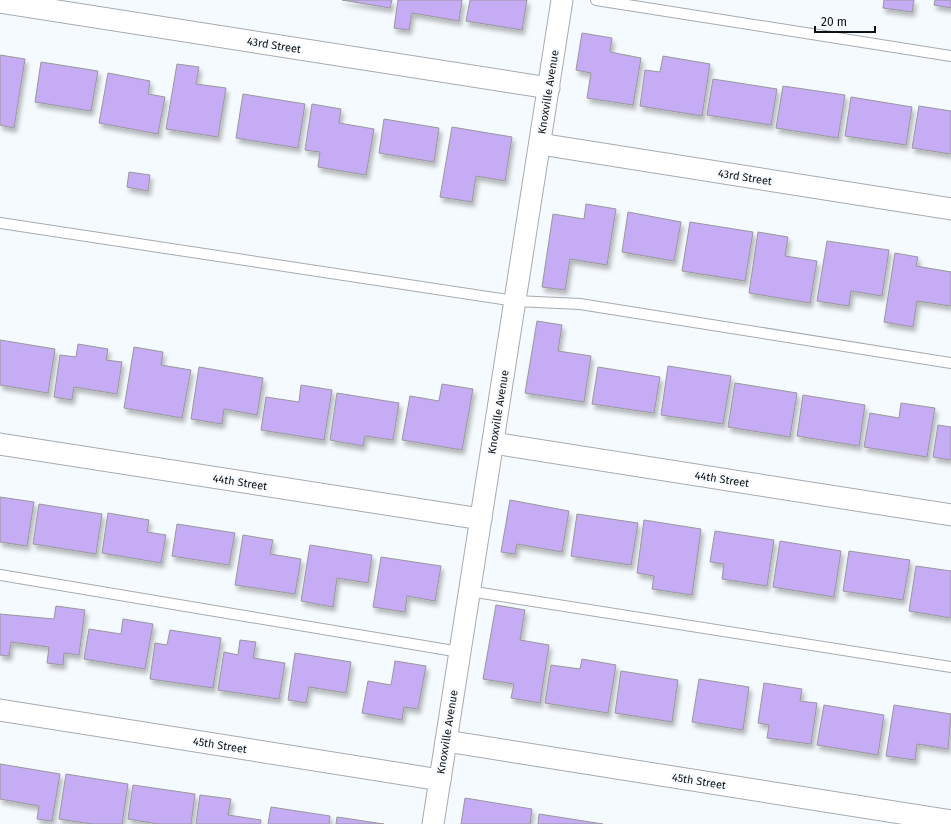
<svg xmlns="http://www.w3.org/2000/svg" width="951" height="824" viewBox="0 0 951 824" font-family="'Fira Sans',sans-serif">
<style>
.building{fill:#c5acf4;stroke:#98979c;filter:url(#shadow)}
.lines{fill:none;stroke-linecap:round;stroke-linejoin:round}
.service-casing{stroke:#a6abaf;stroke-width:12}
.minor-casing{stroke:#a6abaf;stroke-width:23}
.service{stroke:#fff;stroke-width:10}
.minor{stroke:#fff;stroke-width:21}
.labels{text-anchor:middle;stroke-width:4;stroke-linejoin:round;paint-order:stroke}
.street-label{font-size:11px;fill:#0e1011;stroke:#f5fafe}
</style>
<defs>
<filter id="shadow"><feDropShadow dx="2.5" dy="4.5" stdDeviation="2" flood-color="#0004"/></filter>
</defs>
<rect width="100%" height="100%" fill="#f5fafe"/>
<g class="building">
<polygon points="342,0 392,0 390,8"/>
<polygon points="398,0 462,0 459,21 412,13 409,30 394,28"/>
<polygon points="470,0 527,0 522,30 466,21"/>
<polygon points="884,0 914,0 912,12 883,8"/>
<polygon points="935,0 951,0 951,8 934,5"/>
<polygon points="582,33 612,38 610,52 641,58 633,105 587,98 591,73 576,70"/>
<polygon points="0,55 25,59 14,128 0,125"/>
<polygon points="663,56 710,64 702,116 640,106 645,70 660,72"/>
<polygon points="41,62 98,71 91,111 35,102"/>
<polygon points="177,64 199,67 196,84 226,88 218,137 166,129"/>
<polygon points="108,73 150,81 148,94 165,97 158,134 99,123"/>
<polygon points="713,79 777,89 771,125 707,115"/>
<polygon points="783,86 845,95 838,138 776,128"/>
<polygon points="243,94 305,104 298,148 236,138"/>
<polygon points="851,97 912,107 906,145 845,136"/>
<polygon points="312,104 341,109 339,123 374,129 366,175 318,167 320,152 305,150"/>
<polygon points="919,106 951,111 951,154 912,148"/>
<polygon points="384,119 439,128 434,162 379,153"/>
<polygon points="452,127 512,137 505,181 476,176 472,202 440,197"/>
<polygon points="129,172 150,175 148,191 127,187"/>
<polygon points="586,204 616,209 607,265 570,259 565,290 542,287 553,214 584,219"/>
<polygon points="628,212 681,222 674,261 622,252"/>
<polygon points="690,222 753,232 745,281 682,271"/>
<polygon points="758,232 788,237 785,256 817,261 810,303 749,293"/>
<polygon points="827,241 889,250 882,296 851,291 849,306 817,301"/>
<polygon points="895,253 918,257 916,266 951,272 951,306 917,301 913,327 884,322"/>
<polygon points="537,321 562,325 558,351 591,356 584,402 525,393"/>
<polygon points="0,340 55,349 48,393 0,385"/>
<polygon points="78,344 108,349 106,360 122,362 117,394 74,387 72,400 54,397 60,355 76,357"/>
<polygon points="134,347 163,352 161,365 191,370 182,418 124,408"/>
<polygon points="668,366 731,376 723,424 661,415"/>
<polygon points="199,367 263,378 257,415 224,409 222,424 191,419"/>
<polygon points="598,367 660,377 654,413 592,404"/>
<polygon points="735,383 797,393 790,437 728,427"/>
<polygon points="442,384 473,389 462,450 402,440 410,396 439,401"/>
<polygon points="301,385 332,390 324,440 261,430 266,397 299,402"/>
<polygon points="337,393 399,403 393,440 365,436 363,446 330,440"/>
<polygon points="803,395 865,405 859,446 797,436"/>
<polygon points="901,403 935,408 927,457 864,447 870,413 899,418"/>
<polygon points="938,425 951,427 951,460 933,457"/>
<polygon points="0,497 34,502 27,546 0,542"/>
<polygon points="510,500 569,511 562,552 517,544 515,554 501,552"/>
<polygon points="39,504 102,514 96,554 33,544"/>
<polygon points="108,513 149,520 147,532 166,535 161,563 102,553"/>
<polygon points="577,514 638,523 631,565 571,556"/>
<polygon points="644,520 701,529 692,595 652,589 654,576 637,573"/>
<polygon points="177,524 235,533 229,565 172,556"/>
<polygon points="715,531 774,540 767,586 722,579 724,564 710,562"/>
<polygon points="243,535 273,540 270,554 301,559 295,594 235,585"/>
<polygon points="780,541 841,551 834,597 773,587"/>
<polygon points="310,545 372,555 368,583 337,578 333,607 301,601"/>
<polygon points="849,551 910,560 903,600 843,591"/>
<polygon points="381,557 441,566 435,601 407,596 405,612 373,607"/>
<polygon points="916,566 951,571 951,618 909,611"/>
<polygon points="496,605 525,610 520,640 549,645 540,703 511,698 514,684 483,679"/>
<polygon points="56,606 85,610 79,655 64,653 63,665 47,663 49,647 11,642 9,656 0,655 0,614 54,619"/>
<polygon points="123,619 153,624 145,669 84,659 89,629 121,634"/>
<polygon points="170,630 221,638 213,688 150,679 155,643 167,645"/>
<polygon points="240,640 256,642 253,658 285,663 279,699 218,690 224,652 238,655"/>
<polygon points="295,653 351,662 346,693 309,687 306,703 288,700"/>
<polygon points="582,659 616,665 608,713 545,703 551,665 580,669"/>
<polygon points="395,661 426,666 418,709 404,707 402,720 362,713 368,681 391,685"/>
<polygon points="621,671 678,680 672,722 615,713"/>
<polygon points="699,679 749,687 743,730 692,722"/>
<polygon points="764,683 802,689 800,701 817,703 811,744 767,738 769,725 758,723"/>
<polygon points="824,705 884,715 878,755 817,745"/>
<polygon points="894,705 951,714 948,749 917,744 915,760 886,756"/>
<polygon points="0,764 60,774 52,821 37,819 39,806 0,799"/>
<polygon points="66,774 128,784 122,824 92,824 59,819"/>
<polygon points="133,785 195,794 191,824 158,824 128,819"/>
<polygon points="200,795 231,799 228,815 261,820 260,824 196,824"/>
<polygon points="465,798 532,809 530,824 461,824"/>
<polygon points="271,807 330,816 329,824 268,824"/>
<polygon points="539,814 603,824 538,824"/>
<polygon points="337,817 384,824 336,824"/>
</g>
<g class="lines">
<g class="service-casing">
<g id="service">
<polyline points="596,0 951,56"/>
<polyline points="0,223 515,301 580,304 951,363"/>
<polyline points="0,575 460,652"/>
<polyline points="469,591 951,667"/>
</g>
</g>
<g class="minor-casing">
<g id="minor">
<polyline points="0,2 549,88"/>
<polyline points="540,144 951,209"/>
<polyline points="493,443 951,515"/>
<polyline points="0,444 481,519"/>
<polyline points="0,710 440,780"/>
<polyline points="446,741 951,821"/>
<polyline points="433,824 562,0"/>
</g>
</g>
<use href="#service" class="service"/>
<use href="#minor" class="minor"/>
</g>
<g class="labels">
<g class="street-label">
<text transform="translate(274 45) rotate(9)" y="4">43rd Street</text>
<text transform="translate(548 92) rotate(-81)" y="4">Knoxville Avenue</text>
<text transform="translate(745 177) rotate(9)" y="4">43rd Street</text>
<text transform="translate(498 412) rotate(-81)" y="4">Knoxville Avenue</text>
<text transform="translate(722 479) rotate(9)" y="4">44th Street</text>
<text transform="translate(240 482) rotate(9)" y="4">44th Street</text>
<text transform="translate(447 732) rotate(-81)" y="4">Knoxville Avenue</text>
<text transform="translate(220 745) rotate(9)" y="4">45th Street</text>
<text transform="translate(699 781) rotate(9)" y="4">45th Street</text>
</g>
</g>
<path d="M815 26v6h60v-6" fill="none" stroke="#0e1011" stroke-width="2"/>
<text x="821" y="26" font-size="12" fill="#0e1011" stroke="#f5fafe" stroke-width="3" paint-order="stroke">20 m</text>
</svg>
